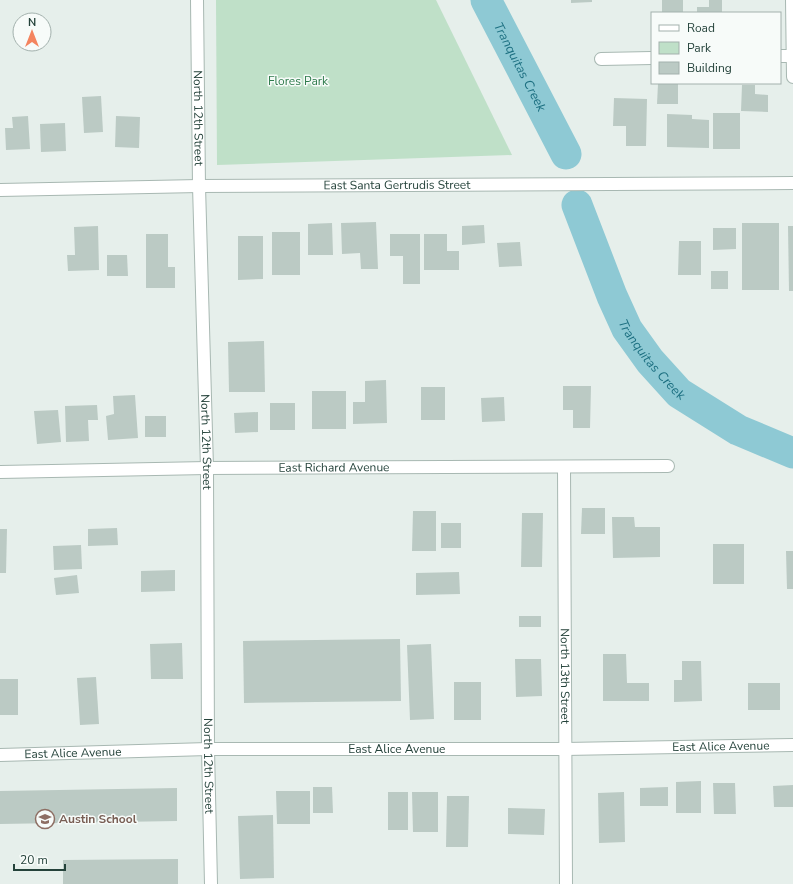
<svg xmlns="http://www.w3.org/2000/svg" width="793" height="884" viewBox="0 0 793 884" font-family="'Nunito Sans',sans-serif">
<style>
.green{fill:#bfe0c8}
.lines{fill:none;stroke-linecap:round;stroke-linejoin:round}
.river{stroke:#8ec9d4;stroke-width:31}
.building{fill:#bbcac4}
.minor-casing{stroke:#a8b8b2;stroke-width:14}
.tertiary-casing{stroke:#a8b8b2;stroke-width:14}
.minor{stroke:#fff;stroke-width:12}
.tertiary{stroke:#fff;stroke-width:12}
.labels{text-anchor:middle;stroke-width:3;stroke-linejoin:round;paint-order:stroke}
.park-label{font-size:12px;fill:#2d7a4b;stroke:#f7fbf9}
.street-label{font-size:12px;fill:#24423a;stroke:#f7fbf9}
.education-label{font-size:12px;font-weight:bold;fill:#785e54;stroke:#f7fbf9;text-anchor:start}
.water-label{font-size:13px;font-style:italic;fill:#1c6f80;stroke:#f7fbf9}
</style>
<rect width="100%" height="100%" fill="#e6efeb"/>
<polygon class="green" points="216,0 436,0 512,155 217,165"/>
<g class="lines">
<g class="river">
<path id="s1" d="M486 0 566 154"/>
<path id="s2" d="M577 205 612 296 627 329 650 361 679 393 738 430 793 453"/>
</g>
</g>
<g class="building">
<polygon points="571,0 592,0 592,2 571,3"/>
<rect x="662" y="0" width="21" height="13"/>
<polygon points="709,0 722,0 722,13 697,13 697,7 709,7"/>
<polygon points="658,84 678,84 678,104 657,104"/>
<polygon points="742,85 755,85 755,94 768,95 768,112 741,111"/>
<polygon points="101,96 103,132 84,133 82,97"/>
<polygon points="614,98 647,99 646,146 626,146 626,126 613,126"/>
<rect x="713" y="113" width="27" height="36"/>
<polygon points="667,114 692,115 692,119 709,120 709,148 667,147"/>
<polygon points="28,116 30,149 6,150 5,128 13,128 12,117"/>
<polygon points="116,116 140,117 139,148 115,147"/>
<polygon points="65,123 66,151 41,152 40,124"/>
<polygon points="376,222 378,269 361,269 360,253 342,254 341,223"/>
<polygon points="332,223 333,255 308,255 308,224"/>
<rect x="742" y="223" width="37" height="67"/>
<polygon points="484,225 485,243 462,245 462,226"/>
<polygon points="98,226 99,270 68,271 67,255 75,255 74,227"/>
<polygon points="788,226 793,226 793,291 789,291"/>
<polygon points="713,228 736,228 736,249 713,250"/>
<rect x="272" y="232" width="28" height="43"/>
<polygon points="146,234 168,234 168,267 175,267 175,288 146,288"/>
<polygon points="390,234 420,234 420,284 403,284 403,256 390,256"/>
<polygon points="424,234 447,234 447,251 459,251 459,270 424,270"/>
<polygon points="238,236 263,236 263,279 238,280"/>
<polygon points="679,241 701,241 701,275 678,275"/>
<polygon points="520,242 522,266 499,267 497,243"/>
<polygon points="107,255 127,255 128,276 107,276"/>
<rect x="711" y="271" width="17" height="18"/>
<polygon points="264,341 265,392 229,392 228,342"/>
<polygon points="386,380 387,423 353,424 353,402 365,402 365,381"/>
<polygon points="563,386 591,386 590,428 573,428 573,410 563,410"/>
<rect x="421" y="387" width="24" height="33"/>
<rect x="312" y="391" width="34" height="38"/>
<polygon points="135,395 138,438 108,440 106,416 114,414 113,396"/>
<polygon points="504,397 505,421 482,422 481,398"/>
<rect x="270" y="403" width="25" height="27"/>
<polygon points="97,405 98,420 88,420 89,441 66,442 65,406"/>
<polygon points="58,410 61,442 37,444 34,411"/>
<polygon points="258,412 258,432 235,433 234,413"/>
<rect x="145" y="416" width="21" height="21"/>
<polygon points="582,508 605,508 605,534 581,534"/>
<polygon points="413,511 436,511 436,551 412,551"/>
<polygon points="522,513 543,513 542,567 521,567"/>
<polygon points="612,517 634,517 635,527 660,527 660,557 613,558"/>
<rect x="441" y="523" width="20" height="25"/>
<polygon points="117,528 118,545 88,546 88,529"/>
<polygon points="0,529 7,529 6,573 0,573"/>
<rect x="713" y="544" width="31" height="40"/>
<polygon points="81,545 82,569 54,570 53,546"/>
<polygon points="786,551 793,551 793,589 787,589"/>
<polygon points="175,570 175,591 141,592 141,571"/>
<polygon points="459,572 460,594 416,595 416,573"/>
<polygon points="77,575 79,593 56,595 54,578"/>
<rect x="519" y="616" width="22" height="11"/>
<polygon points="400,639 401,701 244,703 243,641"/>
<polygon points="182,643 183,679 151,679 150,644"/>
<polygon points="431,644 434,719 410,720 407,645"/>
<polygon points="603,654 626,654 627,683 649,683 649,701 603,701"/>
<polygon points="515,659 541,659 542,696 516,697"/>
<polygon points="682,661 701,661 702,701 674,702 674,680 682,680"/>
<polygon points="96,677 99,724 80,725 77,678"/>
<rect x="0" y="679" width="18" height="36"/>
<rect x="454" y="682" width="27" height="38"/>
<rect x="748" y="683" width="32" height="27"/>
<polygon points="701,781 701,813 676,813 676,782"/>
<polygon points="713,783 735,783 736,814 714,814"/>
<polygon points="793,785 793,807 774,807 773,786"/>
<polygon points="313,787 332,787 333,813 313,813"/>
<polygon points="668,787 668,806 640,806 640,788"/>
<polygon points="177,788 177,821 0,824 0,791"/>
<polygon points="276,791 310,791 310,824 277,824"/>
<rect x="388" y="792" width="20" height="38"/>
<polygon points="412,792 438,792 438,832 413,832"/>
<polygon points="624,792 625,842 599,843 598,793"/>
<polygon points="447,796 469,796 468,847 446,847"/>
<polygon points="508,808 545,809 544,835 508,834"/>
<polygon points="273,815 274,878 240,879 238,816"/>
<polygon points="178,859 178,884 63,884 63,860"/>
</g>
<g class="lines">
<g class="minor-casing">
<g id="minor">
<path id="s3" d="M197 0 199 186 207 468 208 749 211 884"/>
<polyline points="792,0 793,77"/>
<polyline points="780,56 793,56"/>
<polyline points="601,59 652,58"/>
<path id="s4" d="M564 467 566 884"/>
<path id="s5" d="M0 472 207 468 668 466"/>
<path id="s6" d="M0 755 208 749H565L793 745"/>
</g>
</g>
<g class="tertiary-casing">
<g id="tertiary">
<path id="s7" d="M0 190 199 186 793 183"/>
</g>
</g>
<use href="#minor" class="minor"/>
<use href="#tertiary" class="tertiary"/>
</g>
<defs>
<g id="school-ring" transform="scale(1)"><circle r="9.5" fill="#f7fbf9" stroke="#8d6e63" stroke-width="1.5"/><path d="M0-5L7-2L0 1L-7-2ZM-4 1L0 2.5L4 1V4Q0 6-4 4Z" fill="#8d6e63"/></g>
</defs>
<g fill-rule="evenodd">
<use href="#school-ring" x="45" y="819"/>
</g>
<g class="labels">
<g class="park-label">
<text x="298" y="85">Flores Park</text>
</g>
<g class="street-label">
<text dy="4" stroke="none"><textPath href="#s3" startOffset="118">North 12th Street</textPath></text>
<text dy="4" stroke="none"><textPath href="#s7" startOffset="397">East Santa Gertrudis Street</textPath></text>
<text dy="4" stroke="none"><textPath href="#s3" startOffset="442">North 12th Street</textPath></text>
<text dy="4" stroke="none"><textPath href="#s5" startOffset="334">East Richard Avenue</textPath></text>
<text dy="4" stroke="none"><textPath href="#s4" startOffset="209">North 13th Street</textPath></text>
<text dy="4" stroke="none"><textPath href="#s6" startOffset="721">East Alice Avenue</textPath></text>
<text dy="4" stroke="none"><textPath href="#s6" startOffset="397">East Alice Avenue</textPath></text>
<text dy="4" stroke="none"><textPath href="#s6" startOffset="73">East Alice Avenue</textPath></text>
<text dy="4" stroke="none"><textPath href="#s3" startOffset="766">North 12th Street</textPath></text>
</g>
<g class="education-label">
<text x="59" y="823">Austin School</text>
</g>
<g class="water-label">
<text dy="5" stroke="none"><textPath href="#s1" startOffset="75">Tranquitas Creek</textPath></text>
<text dy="5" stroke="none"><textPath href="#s2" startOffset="173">Tranquitas Creek</textPath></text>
</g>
</g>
<rect x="651" y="12" width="130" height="72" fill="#f7fbf9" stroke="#a3b1ad"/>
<rect x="659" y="25" width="20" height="6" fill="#ffffff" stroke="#a3b1ad"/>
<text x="687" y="32" font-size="12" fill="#24423a">Road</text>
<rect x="659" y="42" width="20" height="12" fill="#bfe0c8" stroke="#a3b1ad"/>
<text x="687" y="52" font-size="12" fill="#24423a">Park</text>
<rect x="659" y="62" width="20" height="12" fill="#bbcac4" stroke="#a3b1ad"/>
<text x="687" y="72" font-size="12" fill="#24423a">Building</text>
<g transform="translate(32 32)"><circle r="19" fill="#f7fbf9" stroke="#a3b1ad"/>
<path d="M0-3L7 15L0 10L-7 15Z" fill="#f4845f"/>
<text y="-6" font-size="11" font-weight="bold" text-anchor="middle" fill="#24423a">N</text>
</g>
<path d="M14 864v6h51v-6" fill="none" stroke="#24423a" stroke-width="2"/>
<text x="20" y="864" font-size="12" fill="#24423a" stroke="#f7fbf9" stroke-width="3" paint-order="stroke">20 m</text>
</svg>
